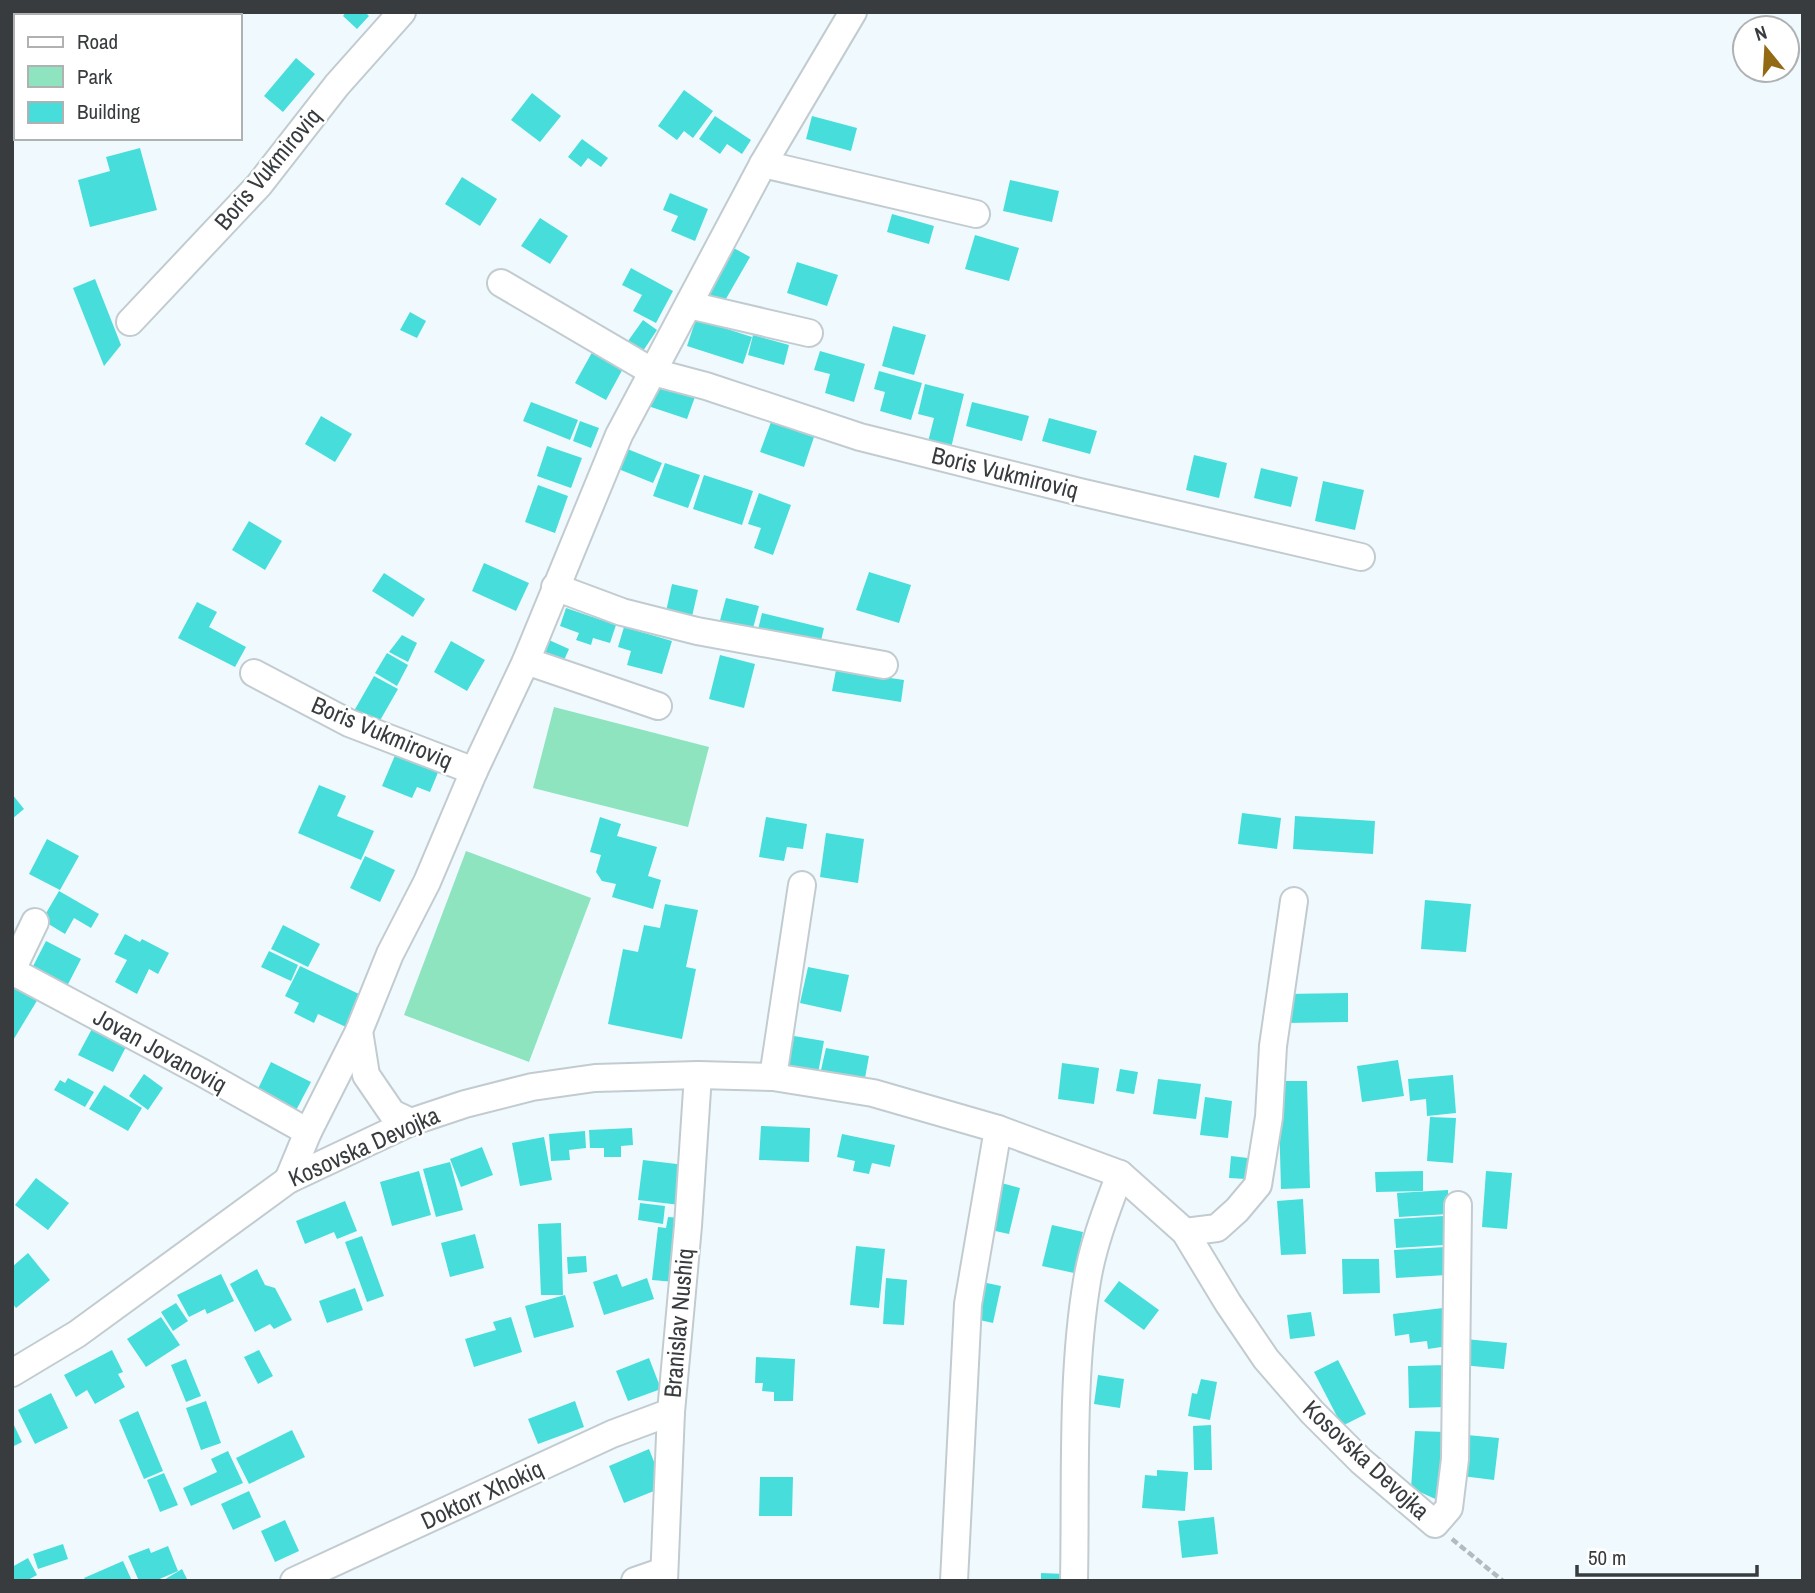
<svg xmlns="http://www.w3.org/2000/svg" width="1815" height="1593" viewBox="0 0 1815 1593" font-family="'Archivo Narrow',sans-serif">
<style>
.green{fill:#8ee4bf}
.building{fill:#47dddb}
.lines{fill:none;stroke-linecap:round;stroke-linejoin:round}
.street-casing{stroke:#c2ccd0;stroke-width:30}
.path{stroke:#b3bbbe;stroke-width:4.5;stroke-dasharray:7 3.5;stroke-linecap:butt}
.street{stroke:#fff;stroke-width:26}
.labels{text-anchor:middle;stroke-width:5;stroke-linejoin:round;paint-order:stroke}
.street-label{font-size:24px;fill:#383c3e;stroke:#fff}
</style>
<rect width="100%" height="100%" fill="#f0fafe"/>
<g class="green">
<polygon points="554,707 709,747 688,827 533,788"/>
<polygon points="466,851 591,898 529,1062 404,1015"/>
</g>
<g class="building">
<polygon points="346,12 365,12 369,16 357,29 343,16"/>
<polygon points="296,58 315,74 283,112 264,96"/>
<polygon points="684,90 713,111 693,138 684,131 677,140 658,126"/>
<polygon points="532,93 561,116 540,142 511,120"/>
<polygon points="715,116 751,140 742,154 727,144 720,154 699,139"/>
<polygon points="812,116 857,128 851,151 806,139"/>
<polygon points="582,139 608,158 601,167 588,158 581,167 568,157"/>
<polygon points="140,148 157,210 90,227 78,180 110,171 106,157"/>
<polygon points="462,177 497,199 480,226 445,204"/>
<polygon points="1010,180 1059,191 1052,222 1003,211"/>
<polygon points="670,193 708,209 695,241 671,231 678,216 663,210"/>
<polygon points="892,214 934,226 929,244 887,232"/>
<polygon points="540,218 568,236 550,264 521,246"/>
<polygon points="975,235 1019,248 1009,281 965,269"/>
<polygon points="732,247 750,257 719,311 702,301"/>
<polygon points="797,262 838,275 827,306 787,293"/>
<polygon points="631,268 673,291 656,323 633,311 642,295 622,285"/>
<polygon points="95,279 121,345 104,366 73,288"/>
<polygon points="410,312 426,321 417,338 400,330"/>
<polygon points="696,319 752,337 743,364 687,346"/>
<polygon points="643,320 657,330 643,351 628,341"/>
<polygon points="893,326 926,335 914,375 882,366"/>
<polygon points="753,335 789,345 784,365 748,355"/>
<polygon points="595,347 626,363 606,400 575,383"/>
<polygon points="820,351 865,364 854,402 825,393 830,374 814,370"/>
<polygon points="879,371 922,383 911,420 880,411 885,392 874,389"/>
<polygon points="657,381 696,394 687,419 648,406"/>
<polygon points="925,384 964,394 951,448 928,442 934,418 918,414"/>
<polygon points="531,402 578,420 570,440 523,421"/>
<polygon points="972,402 1029,416 1022,441 966,426"/>
<polygon points="321,416 352,434 335,462 305,444"/>
<polygon points="1049,418 1097,431 1090,454 1042,441"/>
<polygon points="580,421 599,428 591,448 573,441"/>
<polygon points="771,422 814,437 804,467 760,452"/>
<polygon points="547,446 582,458 571,488 537,476"/>
<polygon points="625,448 662,463 653,483 616,468"/>
<polygon points="1194,455 1227,463 1219,498 1186,490"/>
<polygon points="665,463 700,475 688,508 653,496"/>
<polygon points="1261,468 1298,477 1291,507 1254,498"/>
<polygon points="704,475 753,491 742,525 693,509"/>
<polygon points="1323,481 1364,490 1355,530 1315,521"/>
<polygon points="538,485 568,496 555,533 525,522"/>
<polygon points="759,493 791,505 773,555 754,548 761,528 748,524"/>
<polygon points="249,521 282,541 265,570 232,550"/>
<polygon points="484,563 529,583 516,611 472,591"/>
<polygon points="869,572 911,585 899,623 856,610"/>
<polygon points="384,573 425,599 413,617 372,591"/>
<polygon points="672,584 698,590 691,621 665,616"/>
<polygon points="726,598 759,606 752,632 719,624"/>
<polygon points="197,602 217,612 209,627 246,647 235,667 178,638"/>
<polygon points="566,608 616,625 610,643 593,638 591,645 576,640 579,633 560,626"/>
<polygon points="762,613 824,628 819,649 757,634"/>
<polygon points="624,627 672,641 662,674 627,665 631,651 618,647"/>
<polygon points="402,635 417,643 408,662 389,652"/>
<polygon points="549,640 569,649 561,667 541,658"/>
<polygon points="451,641 485,660 467,691 434,672"/>
<polygon points="387,653 408,665 397,686 375,673"/>
<polygon points="720,655 755,664 744,708 709,699"/>
<polygon points="836,670 904,680 901,702 832,691"/>
<polygon points="374,676 398,689 378,724 354,711"/>
<polygon points="396,753 439,770 430,792 417,787 412,798 382,786"/>
<polygon points="319,785 346,796 337,816 374,831 361,860 298,833"/>
<polygon points="12,794 24,809 12,819"/>
<polygon points="1242,813 1281,818 1277,849 1238,844"/>
<polygon points="1295,816 1375,821 1373,854 1293,849"/>
<polygon points="600,817 621,824 617,836 657,847 648,876 661,880 653,909 612,897 616,884 602,881 596,872 601,855 590,852"/>
<polygon points="766,817 807,824 803,849 787,847 784,861 759,857"/>
<polygon points="826,833 864,839 858,883 820,877"/>
<polygon points="47,839 79,856 60,890 29,874"/>
<polygon points="365,856 395,870 380,902 350,888"/>
<polygon points="59,891 99,914 91,928 74,918 65,934 42,920"/>
<polygon points="1425,900 1471,904 1466,952 1421,949"/>
<polygon points="665,904 698,910 686,967 696,969 682,1039 608,1024 623,949 638,952 644,925 660,928"/>
<polygon points="283,925 320,944 308,967 271,949"/>
<polygon points="125,934 140,942 142,939 169,953 158,974 149,969 137,994 115,982 127,960 114,954"/>
<polygon points="46,941 81,959 64,992 29,974"/>
<polygon points="269,951 298,965 291,981 261,967"/>
<polygon points="300,966 361,995 346,1027 318,1014 314,1023 294,1013 299,1003 285,996"/>
<polygon points="808,967 849,975 841,1012 800,1003"/>
<polygon points="12,984 38,999 12,1042"/>
<polygon points="1348,993 1348,1022 1285,1023 1284,994"/>
<polygon points="94,1025 128,1043 113,1072 78,1055"/>
<polygon points="794,1036 824,1041 817,1079 787,1073"/>
<polygon points="826,1048 869,1056 865,1078 821,1070"/>
<polygon points="1398,1060 1404,1096 1362,1102 1357,1066"/>
<polygon points="271,1062 311,1082 293,1116 254,1097"/>
<polygon points="1062,1063 1099,1068 1094,1104 1058,1099"/>
<polygon points="1120,1069 1138,1072 1134,1094 1116,1091"/>
<polygon points="144,1074 163,1088 148,1110 129,1096"/>
<polygon points="1453,1075 1456,1113 1427,1116 1426,1099 1410,1101 1408,1079"/>
<polygon points="68,1078 94,1092 85,1107 54,1090 60,1080 65,1083"/>
<polygon points="1158,1079 1201,1084 1196,1119 1153,1114"/>
<polygon points="1278,1081 1307,1081 1310,1188 1281,1189"/>
<polygon points="104,1085 142,1108 128,1131 89,1109"/>
<polygon points="1205,1097 1232,1101 1228,1138 1200,1135"/>
<polygon points="1430,1117 1456,1118 1453,1163 1427,1161"/>
<polygon points="761,1126 810,1128 809,1162 759,1160"/>
<polygon points="632,1128 633,1145 621,1146 621,1157 604,1157 604,1148 590,1148 589,1130"/>
<polygon points="585,1131 586,1148 569,1150 570,1160 551,1161 549,1134"/>
<polygon points="842,1134 895,1145 890,1167 872,1163 869,1174 853,1171 855,1161 837,1157"/>
<polygon points="544,1137 552,1180 520,1186 512,1143"/>
<polygon points="482,1147 493,1175 461,1187 450,1159"/>
<polygon points="1231,1156 1248,1158 1246,1179 1229,1178"/>
<polygon points="643,1160 685,1165 680,1205 638,1200"/>
<polygon points="450,1162 463,1210 436,1217 423,1169"/>
<polygon points="419,1171 431,1215 392,1226 380,1182"/>
<polygon points="1423,1171 1423,1191 1376,1192 1375,1172"/>
<polygon points="1486,1171 1512,1173 1507,1229 1482,1227"/>
<polygon points="36,1178 69,1203 48,1230 15,1205"/>
<polygon points="998,1182 1020,1188 1009,1234 986,1229"/>
<polygon points="1448,1190 1449,1214 1399,1217 1397,1193"/>
<polygon points="1303,1199 1306,1254 1281,1255 1277,1201"/>
<polygon points="345,1201 357,1231 337,1239 334,1232 305,1244 296,1221"/>
<polygon points="640,1203 665,1206 663,1224 638,1220"/>
<polygon points="1443,1216 1445,1245 1396,1248 1394,1219"/>
<polygon points="668,1217 682,1218 675,1282 652,1280 658,1227 666,1228"/>
<polygon points="561,1223 563,1295 541,1295 538,1224"/>
<polygon points="1052,1225 1083,1232 1074,1273 1042,1266"/>
<polygon points="475,1234 484,1268 450,1277 441,1243"/>
<polygon points="362,1236 384,1296 367,1302 345,1242"/>
<polygon points="856,1246 885,1249 879,1308 850,1305"/>
<polygon points="1445,1247 1447,1275 1396,1278 1394,1250"/>
<polygon points="28,1253 50,1280 16,1308 12,1303 12,1267"/>
<polygon points="586,1256 587,1272 568,1274 567,1257"/>
<polygon points="1342,1259 1379,1259 1380,1293 1343,1294"/>
<polygon points="257,1269 265,1285 275,1288 292,1320 274,1329 270,1324 255,1332 230,1284"/>
<polygon points="221,1274 234,1301 207,1314 205,1309 189,1317 177,1295"/>
<polygon points="617,1274 622,1287 647,1278 654,1299 604,1315 593,1282"/>
<polygon points="886,1278 907,1280 904,1325 883,1324"/>
<polygon points="1119,1281 1159,1310 1144,1330 1104,1301"/>
<polygon points="982,1282 1001,1286 993,1323 975,1319"/>
<polygon points="355,1288 363,1310 327,1323 319,1301"/>
<polygon points="565,1295 574,1327 534,1338 525,1306"/>
<polygon points="176,1303 188,1321 173,1331 161,1312"/>
<polygon points="1443,1308 1448,1346 1428,1349 1427,1341 1410,1343 1409,1334 1395,1336 1393,1314"/>
<polygon points="1311,1312 1315,1336 1290,1339 1287,1315"/>
<polygon points="161,1317 180,1345 146,1367 127,1339"/>
<polygon points="511,1317 522,1352 474,1367 465,1339 496,1330 493,1322"/>
<polygon points="1465,1339 1507,1343 1504,1369 1462,1365"/>
<polygon points="112,1350 123,1372 118,1374 125,1387 95,1404 87,1390 76,1397 64,1375"/>
<polygon points="259,1350 273,1376 258,1384 244,1357"/>
<polygon points="756,1357 795,1359 793,1401 774,1401 774,1392 762,1391 763,1383 755,1383"/>
<polygon points="649,1358 661,1389 628,1401 616,1371"/>
<polygon points="186,1359 201,1396 186,1402 171,1365"/>
<polygon points="1338,1360 1366,1414 1342,1426 1314,1372"/>
<polygon points="1446,1365 1447,1407 1409,1408 1408,1366"/>
<polygon points="1098,1375 1124,1379 1120,1408 1094,1404"/>
<polygon points="1201,1379 1217,1382 1210,1420 1188,1416 1192,1393 1197,1394"/>
<polygon points="51,1393 68,1428 35,1444 18,1410"/>
<polygon points="206,1401 221,1443 201,1450 186,1408"/>
<polygon points="575,1401 584,1427 538,1444 528,1419"/>
<polygon points="138,1411 163,1471 144,1479 119,1420"/>
<polygon points="12,1421 22,1442 12,1447"/>
<polygon points="1211,1425 1212,1470 1194,1470 1193,1426"/>
<polygon points="292,1430 305,1457 249,1484 236,1458"/>
<polygon points="1415,1431 1446,1432 1442,1502 1411,1488"/>
<polygon points="1467,1435 1499,1438 1494,1480 1462,1476"/>
<polygon points="649,1449 664,1487 624,1503 609,1466"/>
<polygon points="228,1451 243,1483 191,1506 183,1488 217,1472 211,1459"/>
<polygon points="1157,1470 1188,1472 1185,1511 1142,1508 1145,1475 1157,1476"/>
<polygon points="164,1473 178,1505 160,1512 147,1480"/>
<polygon points="760,1477 793,1477 792,1516 759,1516"/>
<polygon points="249,1491 261,1517 233,1530 221,1504"/>
<polygon points="1214,1517 1218,1554 1182,1558 1178,1521"/>
<polygon points="285,1520 299,1551 275,1562 261,1531"/>
<polygon points="63,1544 68,1559 38,1569 33,1554"/>
<polygon points="168,1546 178,1571 155,1581 139,1581 128,1556 149,1548 151,1553"/>
<polygon points="28,1558 37,1575 26,1581 12,1581 12,1567"/>
<polygon points="123,1561 132,1581 86,1581 84,1578"/>
<polygon points="182,1569 188,1581 162,1581"/>
<polygon points="1041,1573 1066,1574 1066,1581 1041,1581"/>
</g>
<g class="lines">
<g class="street-casing">
<g id="street">
<polyline points="763,164 976,214"/>
<polyline points="501,283 653,372 706,386 860,437 1080,492 1361,557"/>
<polyline points="689,305 809,333"/>
<polyline points="130,322 259,185 337,85 402,12"/>
<polyline points="555,587 622,612 697,631 884,665"/>
<polyline points="526,661 658,706"/>
<polyline points="254,673 349,723 474,771"/>
<polyline points="12,970 35,922"/>
<polyline points="12,971 201,1072 308,1132"/>
<polyline points="359,1031 366,1075 392,1113 411,1122"/>
<polyline points="773,1077 802,885"/>
<polyline points="288,1180 308,1132 359,1031 390,954 427,882 474,771 526,661 619,435 763,164 853,12"/>
<polyline points="1185,1232 1217,1228 1237,1210 1258,1185 1269,1117 1273,1046 1294,901"/>
<polyline points="12,1373 77,1334 288,1180 411,1122 465,1104 532,1087 595,1078 698,1075 773,1077 873,1093 998,1129 1120,1174 1185,1232 1228,1303 1266,1359 1312,1412 1361,1461 1435,1524 1449,1508 1455,1459 1458,1205"/>
<polyline points="294,1581 612,1434 671,1412"/>
<polyline points="635,1581 664,1571"/>
<polyline points="664,1581 671,1412 688,1226 698,1075"/>
<polyline points="954,1581 968,1304 998,1129"/>
<path d="M1074 1581C1076 1484 1071 1376 1087 1281 1093 1244 1107 1209 1120 1174"/>
</g>
</g>
<polyline class="path" points="1452,1539 1503,1581"/>
<use href="#street" class="street"/>
</g>
<g class="labels">
<g class="street-label">
<text transform="translate(268 169) rotate(-50)" y="8">Boris Vukmiroviq</text>
<text transform="translate(1005 473) rotate(14)" y="8">Boris Vukmiroviq</text>
<text transform="translate(382 733) rotate(23)" y="8">Boris Vukmiroviq</text>
<text transform="translate(160 1051) rotate(29)" y="8">Jovan Jovanoviq</text>
<text transform="translate(364 1147) rotate(-24)" y="8">Kosovska Devojka</text>
<text transform="translate(679 1323) rotate(-85)" y="8">Branislav Nushiq</text>
<text transform="translate(1366 1460) rotate(43)" y="8">Kosovska Devojka</text>
<text transform="translate(482 1495) rotate(-25)" y="8">Doktorr Xhokiq</text>
</g>
</g>
<rect width="1815" height="1593" fill="none" stroke="#383c3e" stroke-width="28"/>
<rect x="14" y="14" width="228" height="126" fill="#ffffff" stroke="#afb1b2" stroke-width="2"/>
<rect x="28" y="37" width="35" height="10" fill="#ffffff" stroke="#afb1b2" stroke-width="2"/>
<text x="77" y="49" font-size="21" fill="#383c3e">Road</text>
<rect x="28" y="66" width="35" height="21" fill="#8ee4bf" stroke="#afb1b2" stroke-width="2"/>
<text x="77" y="84" font-size="21" fill="#383c3e">Park</text>
<rect x="28" y="102" width="35" height="21" fill="#47dddb" stroke="#afb1b2" stroke-width="2"/>
<text x="77" y="119" font-size="21" fill="#383c3e">Building</text>
<g transform="translate(1766 49) rotate(342)"><circle r="33" fill="#ffffff" stroke="#afb1b2" stroke-width="2"/>
<path d="M0-5L12 26L0 18L-12 26Z" fill="#936913"/>
<text y="-10" font-size="19" font-weight="bold" text-anchor="middle" fill="#383c3e">N</text>
</g>
<path d="M1577 1565v10h180v-10" fill="none" stroke="#383c3e" stroke-width="3.5"/>
<text x="1588" y="1565" font-size="21" fill="#383c3e" stroke="#ffffff" stroke-width="5" paint-order="stroke">50 m</text>
</svg>
